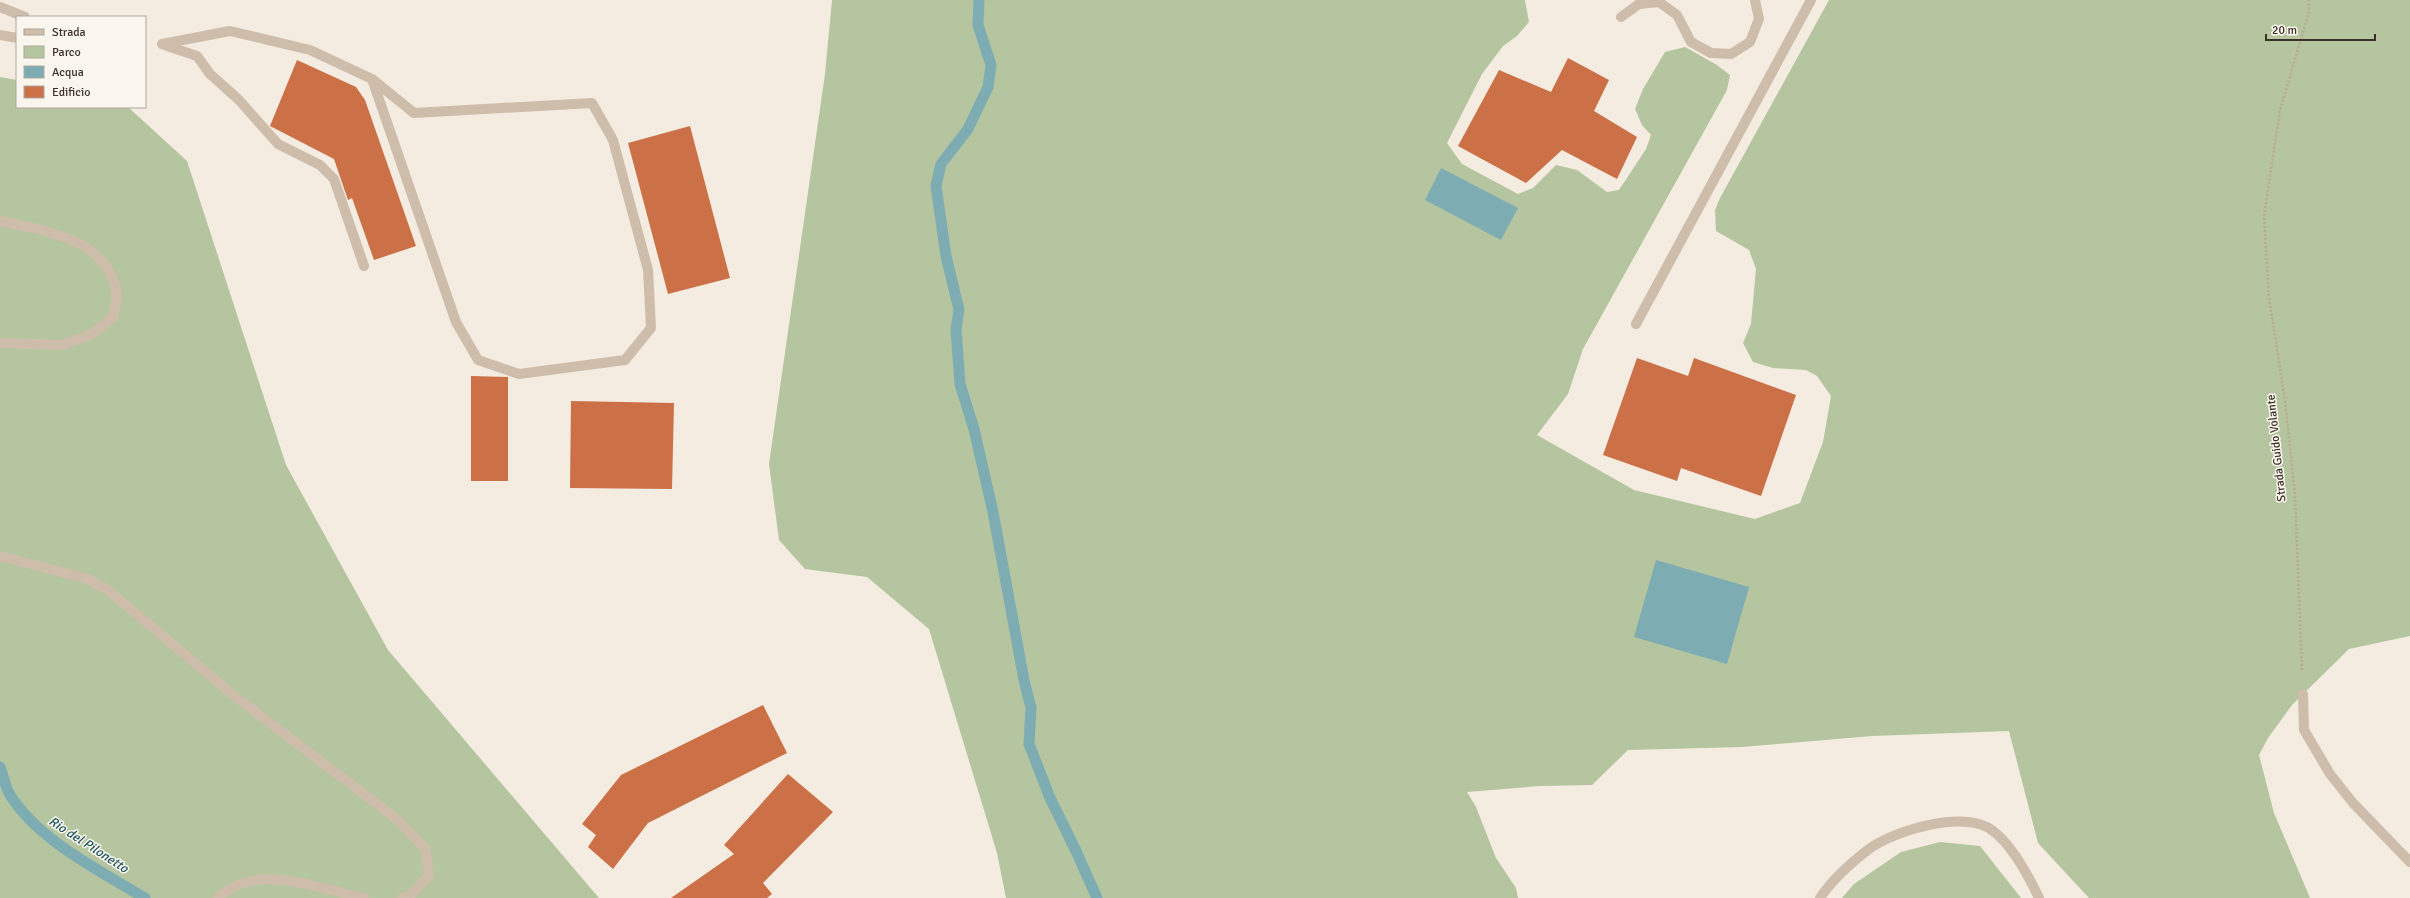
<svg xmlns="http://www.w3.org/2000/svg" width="2410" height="898" viewBox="0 0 2410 898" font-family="Signika,sans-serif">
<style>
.green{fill:#b5c59f}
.water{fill:#7dadb3}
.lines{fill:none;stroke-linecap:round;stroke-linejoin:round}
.stream{stroke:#7dadb3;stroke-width:11}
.building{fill:#cb7047}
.path{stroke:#baa795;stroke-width:2.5;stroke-dasharray:2 2;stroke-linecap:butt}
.minor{stroke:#cebdab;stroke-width:10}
.labels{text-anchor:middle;stroke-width:3;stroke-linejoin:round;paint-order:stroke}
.street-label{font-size:12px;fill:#3b312a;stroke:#fbf6ed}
.water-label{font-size:13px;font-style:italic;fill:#1d565f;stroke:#fbf6ed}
</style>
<rect width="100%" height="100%" fill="#f4ece0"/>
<g class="green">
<polygon points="832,0 1525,0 1529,22 1517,36 1503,46 1482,74 1447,143 1462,164 1518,194 1533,188 1556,165 1577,170 1607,192 1619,190 1646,149 1651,135 1642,125 1635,109 1643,89 1665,52 1685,47 1717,65 1730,75 1727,90 1583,349 1568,394 1537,435 1634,490 1755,519 1800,503 1823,442 1831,396 1817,376 1806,370 1773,368 1753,362 1743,343 1751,324 1756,269 1749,250 1716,231 1715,210 1720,198 1829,0 2410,0 2410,636 2349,649 2292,705 2268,738 2259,755 2274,813 2310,898 2089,898 2038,843 2009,731 1872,736 1742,747 1628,750 1592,785 1540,786 1467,792 1476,807 1496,858 1516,888 1518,898 1006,898 997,853 929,629 867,577 805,569 779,540 769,464 825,74"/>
<polygon points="0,77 17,80 17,107 128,107 187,161 286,465 388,650 599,898 0,898"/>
<polygon points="1940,842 1980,846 2021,898 1842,898 1854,884 1901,852"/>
</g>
<g class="water">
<polygon points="1441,168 1518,208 1501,240 1425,200"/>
<polygon points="1656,560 1749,587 1727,664 1634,637"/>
</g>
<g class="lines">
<g class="stream">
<polyline points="979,0 978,25 991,65 988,87 968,129 941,164 936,186 946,256 959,310 956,329 960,384 974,429 993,512 1024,680 1031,708 1029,744 1050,798 1076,851 1097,898"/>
<path d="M0 767C3 775 5 786 9 793 36 839 100 871 145 898"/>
</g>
</g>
<g class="building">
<polygon points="1568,58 1609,80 1594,111 1637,137 1617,179 1562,150 1526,183 1458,146 1499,70 1551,92"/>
<polygon points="297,60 356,87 365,100 416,246 374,260 352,198 348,200 334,159 270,126"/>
<polygon points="690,126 730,278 668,294 628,143"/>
<polygon points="1637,358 1688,376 1694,358 1796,395 1761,496 1681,468 1677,481 1603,455"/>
<polygon points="471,376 508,377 508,481 471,481"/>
<polygon points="571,401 674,403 672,489 570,488"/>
<polygon points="763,705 787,753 648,823 613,869 588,847 596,835 582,824 621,775"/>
<polygon points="788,774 833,812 763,883 772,894 767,898 671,898 734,854 724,845"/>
</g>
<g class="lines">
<polyline class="path" points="2302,670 2295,495 2285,400 2269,298 2264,216 2280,110 2309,12 2309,0"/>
<g class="minor">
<polyline points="0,7 25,17"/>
<polyline points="1621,17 1639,4 1659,2 1677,15 1691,42 1711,53 1731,54 1750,42 1759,19 1755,0"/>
<polyline points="0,35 17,38"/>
<polyline points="162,44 230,31 310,50 372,79 456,322 478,360 519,374 625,360 651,328 648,270 613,140 592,103 414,113 372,79"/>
<polyline points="164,45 197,56 210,74 239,100 278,144 320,165 334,179 364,266"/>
<path d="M0 221C45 231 110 238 117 296 117 302 114 311 113 317L92 334 63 345 0 343"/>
<polyline points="1636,324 1811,0"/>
<polyline points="0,556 88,579 108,590 232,694 398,820 425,848 429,876 410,896 402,898"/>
<polyline points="2303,694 2304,730 2330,774 2353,803 2410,862"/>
<path d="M218 898C257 861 318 889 364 898"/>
<path d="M1820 898C1832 880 1852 862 1869 849 1895 830 1966 809 1993 831 2012 845 2029 877 2039 898"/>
</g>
</g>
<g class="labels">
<g class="street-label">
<text transform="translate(2276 448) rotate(-96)" y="4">Strada Guido Volante</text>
</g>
<g class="water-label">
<text transform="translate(89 844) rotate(33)" y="5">Rio del Pilonetto</text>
</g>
</g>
<rect x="16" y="16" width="130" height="92" fill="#fbf6ed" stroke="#aea79f"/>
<rect x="24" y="29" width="20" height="6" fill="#cebdab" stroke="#aea79f"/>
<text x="52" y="36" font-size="12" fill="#3b312a">Strada</text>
<rect x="24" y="46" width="20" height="12" fill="#b5c59f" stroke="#aea79f"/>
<text x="52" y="56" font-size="12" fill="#3b312a">Parco</text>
<rect x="24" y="66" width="20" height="12" fill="#7dadb3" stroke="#aea79f"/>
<text x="52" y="76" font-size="12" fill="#3b312a">Acqua</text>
<rect x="24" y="86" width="20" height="12" fill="#cb7047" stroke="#aea79f"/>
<text x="52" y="96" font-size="12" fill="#3b312a">Edificio</text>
<path d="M2266 34v6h109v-6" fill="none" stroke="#3b312a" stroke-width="2"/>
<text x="2272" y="34" font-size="12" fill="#3b312a" stroke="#fbf6ed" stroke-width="3" paint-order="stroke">20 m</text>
</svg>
